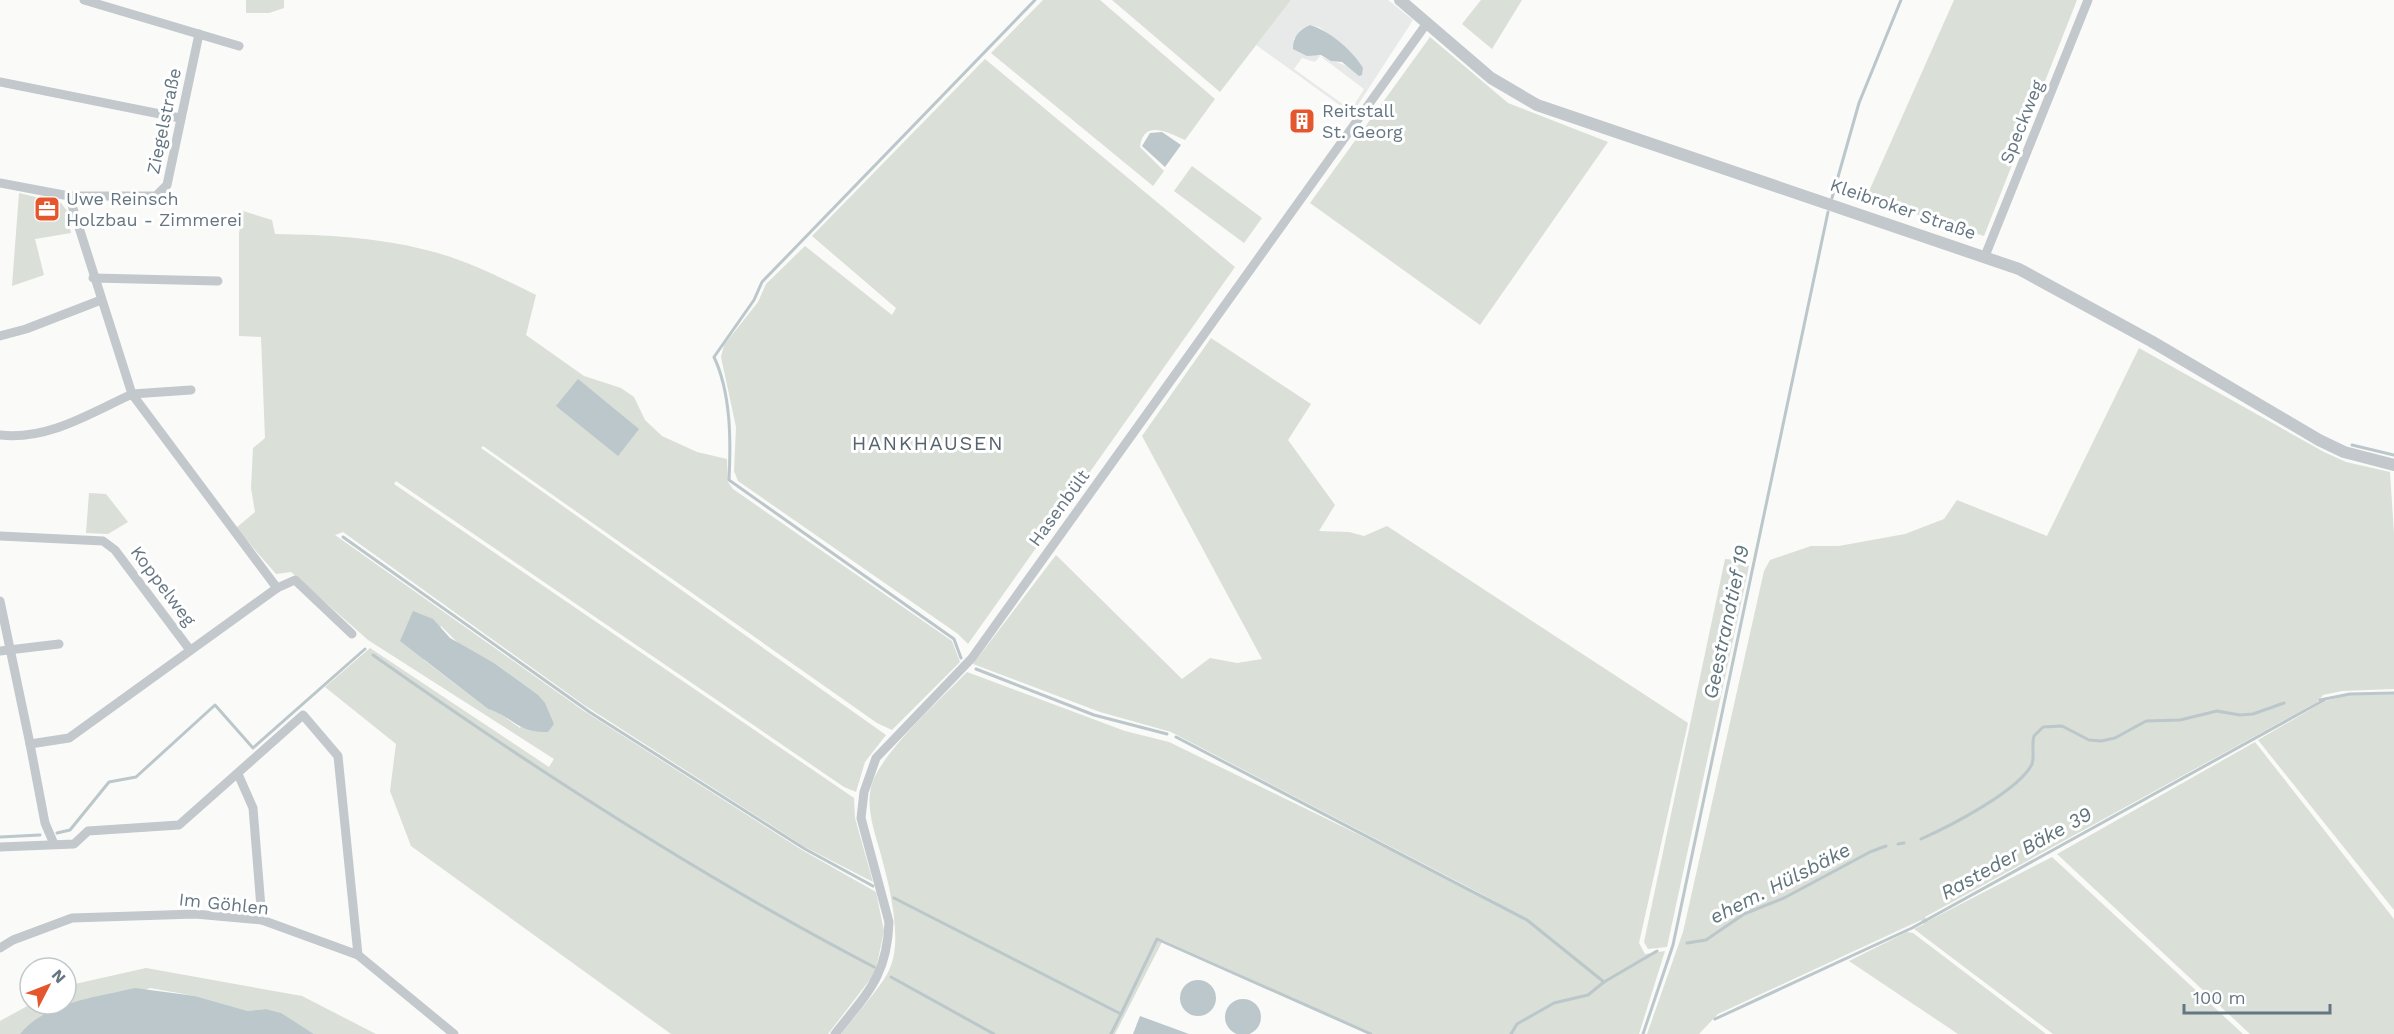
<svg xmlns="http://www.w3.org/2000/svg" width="2394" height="1034" viewBox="0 0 2394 1034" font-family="'Work Sans',sans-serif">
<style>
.built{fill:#e8e9e9;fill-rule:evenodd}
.green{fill:#dadfd7;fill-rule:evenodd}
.water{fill:#bbc7cb}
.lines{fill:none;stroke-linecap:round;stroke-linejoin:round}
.stream{stroke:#bbc7cb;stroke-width:3}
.minor{stroke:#c3c8cc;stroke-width:9}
.tertiary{stroke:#c3c8cc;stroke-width:12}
.labels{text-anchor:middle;stroke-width:6;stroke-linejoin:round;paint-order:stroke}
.poi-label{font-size:18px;fill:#657683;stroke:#fff;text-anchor:start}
.street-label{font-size:18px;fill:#657683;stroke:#fff}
.neighbourhood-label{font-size:20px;letter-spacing:1.5px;fill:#57646e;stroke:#fff}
.water-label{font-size:20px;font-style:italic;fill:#60757c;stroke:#fff}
</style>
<rect width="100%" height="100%" fill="#fafaf8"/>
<path class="built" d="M1291 0H1388L1413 20 1352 114 1256 45ZM1310 25 1319 27 1351 52 1350 67 1314 54 1293 40 1300 30ZM1320 56 1364 89 1351 110 1294 69 1302 58 1315 62Z"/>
<g class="green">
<polygon points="246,0 284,0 284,8 269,13 246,13"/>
<path d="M1043 0H1100L1215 99 1185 140C1168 132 1143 119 1140 147L1164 171 1153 186 991 53Z"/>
<polygon points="1112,0 1291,0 1220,92"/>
<polygon points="1481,0 1522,0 1492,49 1462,24"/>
<polygon points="1954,0 2077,0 1984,236 1866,198"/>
<polygon points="1430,37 1508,103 1608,142 1480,325 1310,203"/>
<polygon points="985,59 1235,267 968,644 958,634 738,481 734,471 736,427 721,357 724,345 758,302 766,284 805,246 892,315 896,308 812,236"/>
<polygon points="1192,166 1262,218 1244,243 1174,191"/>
<polygon points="19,193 61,203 67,211 71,233 35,239 44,275 12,286"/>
<path d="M243 211 272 220 275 234C326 235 376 237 426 250 465 259 501 278 536 295L526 335 584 376 621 388 634 397 645 420 662 436 697 452 727 459 728 482 733 489 952 641 960 662 892 730 877 723 483 446 481 448 886 735 865 762 856 792 844 787 396 481 394 484 854 798 855 818 873 882 805 847 584 705 343 532 335 535 584 711 802 850 876 892 884 931 875 973 828 1034H671L411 846 390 791 396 744 325 687 370 648 549 767 554 759 368 640 291 572 276 574 236 528 255 512 251 488 253 448 265 438 261 337 239 336V233ZM441 626 460 645 494 663 537 694 520 728 499 713 488 709 424 660Z"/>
<path d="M1211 338 1311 404 1288 440 1335 505 1319 531 1349 532 1364 536 1387 526 1688 723 1639 943 1645 954 1665 951 1639 1034H1373L1163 940 1115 1034H841C853 1018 884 984 890 968 903 939 889 884 881 855 875 833 866 810 871 787 879 754 942 698 967 672L1125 731 1169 742 1495 901 1171 732 1100 712 973 664 1056 555 1182 679 1210 658 1237 663 1262 659 1142 436Z"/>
<polygon points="2139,348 2324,452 2346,462 2390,472 2394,534 2394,689 2342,691 2323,695 2317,702 1925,917 1928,921 2052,857 2243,1034 2053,1034 1914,929 1924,924 1921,920 1718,1014 1699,1034 1647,1034 1683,932 1764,571 1770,560 1811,546 1839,546 1905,534 1944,519 1957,500 2047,536"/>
<polygon points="89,493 106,494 128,522 108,534 86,533"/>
<polygon points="1725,559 1736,560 1749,566 1667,947 1648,949 1644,942"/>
<polygon points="2394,694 2394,910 2258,740 2325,701 2350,695"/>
<polygon points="2255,742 2394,919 2394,1034 2250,1034 2057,854"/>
<polygon points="1907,932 1913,933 2046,1034 1958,1034 1849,961"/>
<polygon points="146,968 302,996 376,1034 314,1034 280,1013 266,1009 248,1011 195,996 150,988 20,1034 0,1034 0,1021 31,1004 66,1004 66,986"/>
</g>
<g class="water">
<path d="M1310 25C1330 31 1352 50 1363 68L1362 75 1359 76 1342 62 1331 61 1321 55 1307 56 1293 49C1293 36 1299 30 1310 25Z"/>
<polygon points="1162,132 1181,145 1165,167 1142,146 1150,133"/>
<polygon points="578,379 639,429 618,456 556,406"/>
<path d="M413 611 433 619 450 638 494 663 537 694 545 703 554 724 548 732C516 732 515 718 488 709L400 641Z"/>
<circle cx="1198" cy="998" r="18"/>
<path d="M135 988 195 996 248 1011 266 1009 281 1013 314 1034H20C46 1002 98 997 135 988Z"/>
<circle cx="1243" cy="1017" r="18"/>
<polygon points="1140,1016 1189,1034 1133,1034"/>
</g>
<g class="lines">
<g class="stream">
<polyline points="1832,198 1859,103 1901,0"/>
<polyline points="2352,445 2394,455"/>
<polyline points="343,537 591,713 805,849 873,886"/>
<path d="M373 655C534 769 699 876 874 967"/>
<path d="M961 658 954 639 729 480C731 441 731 393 714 357L754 300 762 282 1035 0"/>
<polyline points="976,669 1094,715 1167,734"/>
<polyline points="2320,700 2350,694 2394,693"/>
<polyline points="1176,737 1527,920 1604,982"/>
<polyline points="57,833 70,830 109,782 136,777 215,705 253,748 365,649"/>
<polyline points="0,837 40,835"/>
<path d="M1921 839C1948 827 2019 791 2032 764 2035 756 2031 745 2034 736L2043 727 2062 726 2089 740 2101 741 2115 738 2146 721 2180 720 2217 711 2240 715 2253 714 2284 703"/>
<polyline points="1898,844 1904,843"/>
<polyline points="894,898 1121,1014 1111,1034"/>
<polyline points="1687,943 1706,940 1744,914 1784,898 1870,852 1886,846"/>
<polyline points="891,977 994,1034"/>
<polyline points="1121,1014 1157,939 1371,1034"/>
<polyline points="1715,1019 1912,928 2324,700"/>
<polyline points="1511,1034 1517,1024 1554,1003 1588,995 1604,982 1657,951"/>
<polyline points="1643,1034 1673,945 1828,212"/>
</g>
<g class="minor">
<polyline points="84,0 239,46"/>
<polyline points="0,82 180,118"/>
<polyline points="0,183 69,196 156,196 167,185 199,34"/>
<polyline points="1985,256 2088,0"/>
<polyline points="93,278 218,281"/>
<polyline points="0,336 26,329 101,300"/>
<path d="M0 435C47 441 91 413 132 394L69 196"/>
<polyline points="0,536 103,541 115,550 190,650"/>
<polyline points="277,588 295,580 352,634"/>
<polyline points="0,601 30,744 69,738 277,588 132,394 191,390"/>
<polyline points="0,651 59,644"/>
<polyline points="30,744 45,823 54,844"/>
<polyline points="238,774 253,808 262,920"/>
<polyline points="0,847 74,844 88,831 179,825 303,715 338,756 358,955"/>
<polyline points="0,948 13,940 72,918 195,914 262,920 358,955 454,1034"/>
<path d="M835 1034C867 993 887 977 889 922L861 818 864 792 876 758 972 658 1427 23"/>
</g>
<polyline class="tertiary" points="1400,0 1491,78 1537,105 2019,269 2151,341 2319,440 2344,452 2394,465"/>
</g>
<defs>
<g id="building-square" transform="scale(1.35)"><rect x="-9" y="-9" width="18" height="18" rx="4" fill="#e4572e" stroke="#fff"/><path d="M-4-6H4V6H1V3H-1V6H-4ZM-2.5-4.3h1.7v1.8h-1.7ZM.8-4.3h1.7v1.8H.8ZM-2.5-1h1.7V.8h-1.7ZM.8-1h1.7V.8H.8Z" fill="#fff"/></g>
<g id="office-square" transform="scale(1.35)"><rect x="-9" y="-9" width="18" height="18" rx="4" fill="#e4572e" stroke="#fff"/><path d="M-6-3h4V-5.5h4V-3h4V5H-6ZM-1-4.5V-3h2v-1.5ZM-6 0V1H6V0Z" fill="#fff"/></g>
</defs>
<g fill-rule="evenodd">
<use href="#building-square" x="1302" y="121"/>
<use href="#office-square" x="47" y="209"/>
</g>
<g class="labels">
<g class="poi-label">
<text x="1322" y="117">Reitstall<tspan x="1322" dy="21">St. Georg</tspan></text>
<text x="66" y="205">Uwe Reinsch<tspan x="66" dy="21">Holzbau - Zimmerei</tspan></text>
</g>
<g class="street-label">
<text transform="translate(164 121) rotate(-78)" y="6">Ziegelstraße</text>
<text transform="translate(2022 122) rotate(-68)" y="6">Speckweg</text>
<text transform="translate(1903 209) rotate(19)" y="6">Kleibroker Straße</text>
<text transform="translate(1059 508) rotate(-54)" y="6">Hasenbült</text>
<text transform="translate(163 586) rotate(53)" y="6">Koppelweg</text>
<text transform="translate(224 904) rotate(6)" y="6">Im Göhlen</text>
</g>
<g class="neighbourhood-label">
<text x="928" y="450">HANKHAUSEN</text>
</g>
<g class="water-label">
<text transform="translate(1726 622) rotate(-78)" y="7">Geestrandtief 19</text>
<text transform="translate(2016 853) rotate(-29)" y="7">Rasteder Bäke 39</text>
<text transform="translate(1780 883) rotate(-27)" y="7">ehem. Hülsbäke</text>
</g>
</g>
<g transform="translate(48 986) rotate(48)"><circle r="28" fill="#ffffff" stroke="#c1c8cd" stroke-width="1.5"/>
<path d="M0-4.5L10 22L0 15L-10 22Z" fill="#e4572e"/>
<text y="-9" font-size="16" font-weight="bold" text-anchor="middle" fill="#657683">N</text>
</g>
<path d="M2184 1004v9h146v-9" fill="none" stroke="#657683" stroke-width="3"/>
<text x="2193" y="1004" font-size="18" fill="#657683" stroke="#ffffff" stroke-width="4.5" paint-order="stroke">100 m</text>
</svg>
